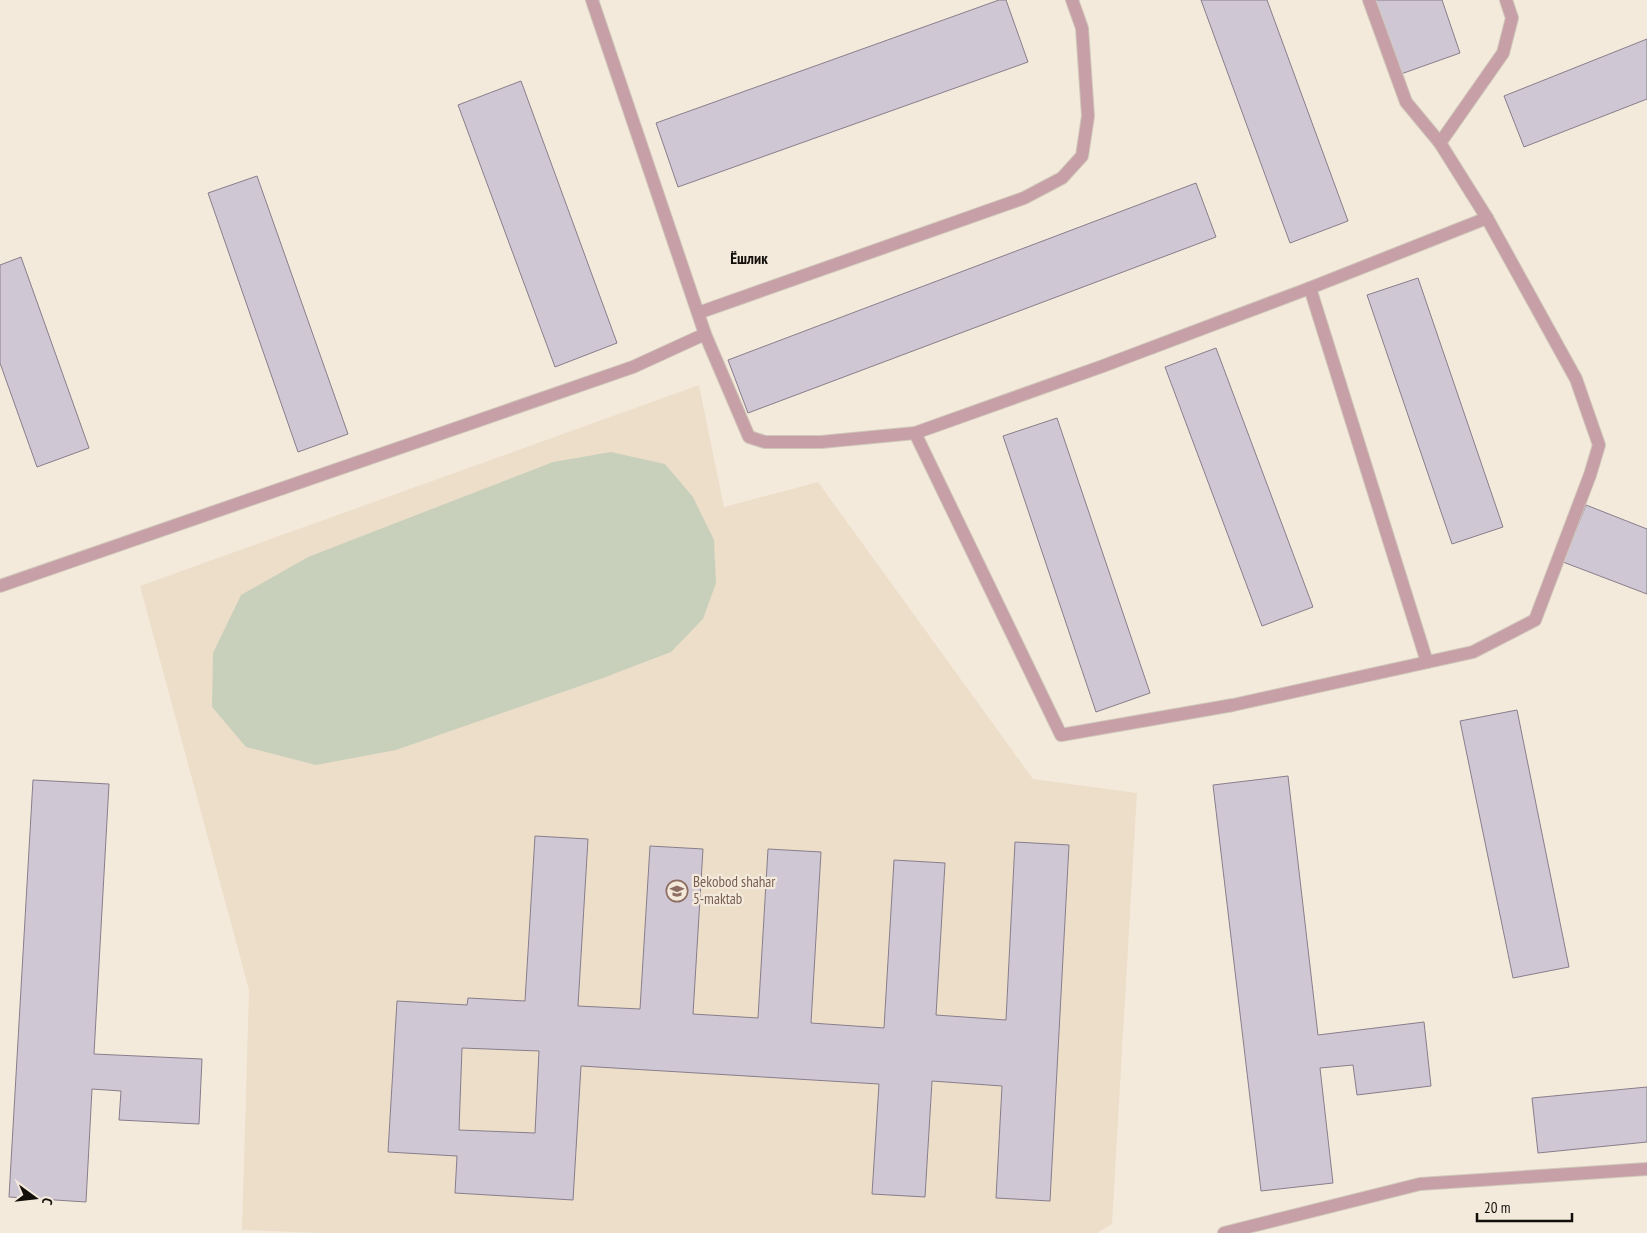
<svg xmlns="http://www.w3.org/2000/svg" width="1647" height="1233" viewBox="0 0 1647 1233" font-family="'PT Sans Narrow',sans-serif">
<style>
.built{fill:#eddeca}
.green{fill:#c8d0bb}
.building{fill:#d0c7d5;stroke:#877e8b;fill-rule:evenodd}
.lines{fill:none;stroke-linecap:round;stroke-linejoin:round}
.lane-casing{stroke:#d0c7ba;stroke-width:14}
.lane{stroke:#c69fa7;stroke-width:12}
.labels{text-anchor:middle;stroke-width:4.5;stroke-linejoin:round;paint-order:stroke}
.education-label{font-size:15px;fill:#785e54;stroke:#f4eadc;text-anchor:start}
.neighbourhood-label{font-size:16px;font-weight:bold;fill:#120f0a;stroke:#f4eadc}
</style>
<rect width="100%" height="100%" fill="#f4eadc"/>
<polygon class="built" points="699,385 724,507 818,482 1033,779 1137,793 1112,1224 1097,1233 323,1233 242,1230 249,990 140,586"/>
<polygon class="green" points="611,452 665,464 693,497 714,540 716,583 703,619 671,652 603,678 396,750 316,765 246,747 212,707 213,653 241,595 308,557 553,462"/>
<g class="building">
<polygon points="999,0 1006,0 1028,62 678,187 656,123"/>
<polygon points="1201,0 1267,0 1348,221 1290,243"/>
<polygon points="1375,0 1442,0 1460,53 1401,74"/>
<polygon points="1647,39 1647,99 1524,147 1504,96"/>
<polygon points="521,81 617,343 555,367 458,105"/>
<polygon points="257,176 348,434 298,452 208,193"/>
<polygon points="1196,183 1216,237 748,413 728,360"/>
<polygon points="21,257 89,448 37,467 0,363 0,265"/>
<polygon points="1418,278 1503,527 1452,544 1367,295"/>
<polygon points="1216,348 1313,607 1262,626 1165,367"/>
<polygon points="1057,418 1150,693 1096,712 1003,436"/>
<polygon points="1586,505 1647,529 1647,594 1563,562"/>
<polygon points="1517,710 1569,967 1513,978 1460,721"/>
<polygon points="1288,776 1318,1035 1424,1022 1431,1086 1357,1095 1353,1065 1320,1068 1333,1183 1261,1191 1213,785"/>
<polygon points="33,780 109,784 94,1054 202,1059 199,1124 119,1120 121,1091 92,1089 86,1202 9,1197"/>
<path d="M535 836 588 839 578 1006 640 1009 650 846 703 849 693 1014 758 1018 768 849 821 852 811 1023 884 1028 894 860 945 863 936 1015 1006 1020 1015 842 1069 845 1050 1201 996 1198 1002 1086 932 1081 925 1197 872 1194 879 1084 581 1066 573 1200 455 1193 457 1156 388 1152 397 1001 467 1005 468 998 525 1001ZM462 1048 539 1051 535 1133 459 1130Z"/>
<polygon points="1647,1087 1647,1142 1538,1153 1532,1098"/>
</g>
<g class="lines">
<g class="lane-casing">
<g id="lane">
<polyline points="1440,143 1503,53 1512,18 1506,0"/>
<polyline points="1310,288 1427,662"/>
<polyline points="698,313 1024,198 1062,178 1082,156 1088,116 1082,28 1072,0"/>
<polyline points="705,334 749,437 765,442 821,442 915,433 1103,366 1310,288 1487,218 1440,143 1406,102 1369,0"/>
<polyline points="915,433 1061,735 1233,705 1473,652 1535,620 1590,475 1599,445 1576,379 1487,218"/>
<polyline points="0,586 633,367 705,334 592,0"/>
<polyline points="1224,1233 1420,1184 1647,1169"/>
</g>
</g>
<use href="#lane" class="lane"/>
</g>
<defs>
<g id="school-ring" transform="scale(1.125)"><circle r="9.5" fill="#f4eadc" stroke="#8d6e63" stroke-width="1.5"/><path d="M0-5L7-2L0 1L-7-2ZM-4 1L0 2.5L4 1V4Q0 6-4 4Z" fill="#8d6e63"/></g>
</defs>
<g fill-rule="evenodd">
<use href="#school-ring" x="677" y="891"/>
</g>
<g class="labels">
<g class="education-label">
<text x="693" y="887">Bekobod shahar<tspan x="693" dy="17">5-maktab</tspan></text>
</g>
<g class="neighbourhood-label">
<text x="749" y="264">Ёшлик</text>
</g>
</g>
<g transform="translate(35 1198) rotate(105)" stroke="#f4eadc" stroke-width="4" paint-order="stroke">
<path d="M0-4L9 19L0 12L-9 19Z" fill="#120f0a"/>
<text y="-8" font-size="14" font-weight="bold" text-anchor="middle" fill="#120f0a">С</text>
</g>
<path d="M1477 1213v8h95v-8" fill="none" stroke="#120f0a" stroke-width="2.5"/>
<text x="1484" y="1213" font-size="15" fill="#120f0a" stroke="#f4eadc" stroke-width="4" paint-order="stroke">20 m</text>
</svg>
